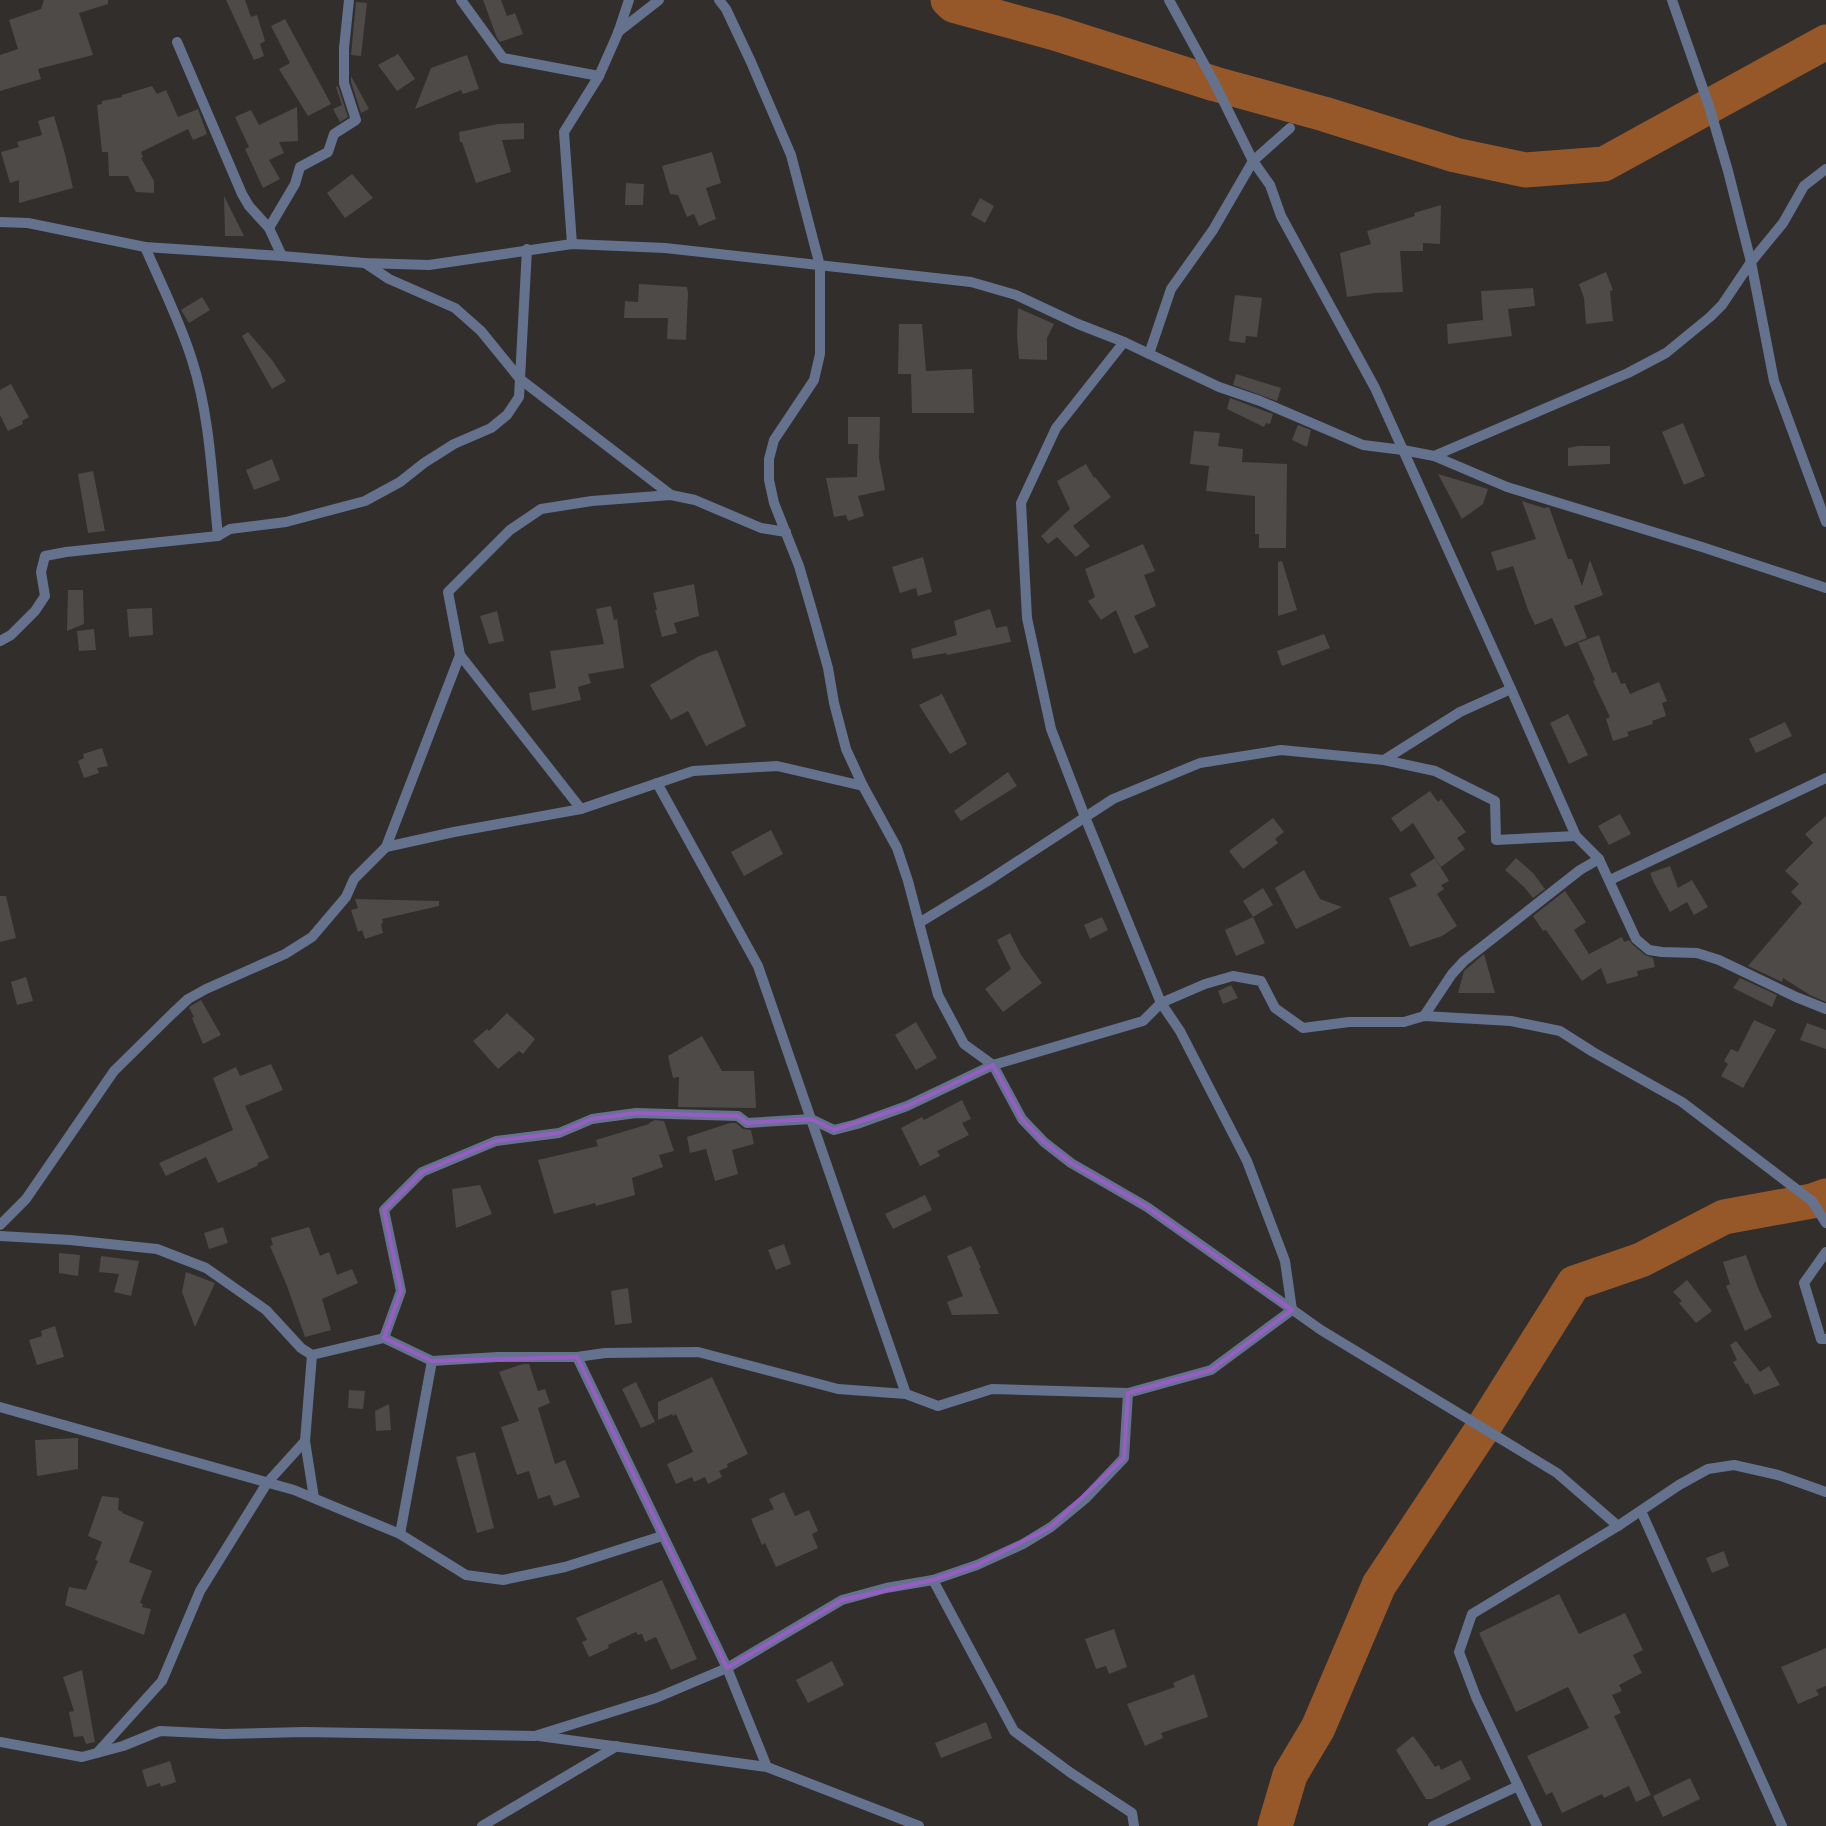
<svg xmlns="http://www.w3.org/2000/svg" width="1826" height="1826" viewBox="0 0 1826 1826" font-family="'Public Sans',sans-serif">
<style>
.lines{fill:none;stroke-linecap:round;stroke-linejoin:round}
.river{stroke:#975829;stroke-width:35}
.building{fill:#4e4a48}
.street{stroke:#65728e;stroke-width:10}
.marked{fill:none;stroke:#965ec4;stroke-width:4;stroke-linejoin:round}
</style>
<rect width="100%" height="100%" fill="#322e2c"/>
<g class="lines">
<g class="river">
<polyline points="948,0 953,5 1055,33 1215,84 1324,114 1455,155 1525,170 1604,164 1826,42"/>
<polyline points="1275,1826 1290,1775 1318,1728 1379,1585 1483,1428 1574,1283 1641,1260 1724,1217 1812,1201 1826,1196"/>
</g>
</g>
<g class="building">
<polygon points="44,0 108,0 108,4 79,13 93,55 38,69 41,79 0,91 0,55 18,49 9,20 41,9"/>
<polygon points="226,0 245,0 251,17 257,15 265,41 260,44 264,56 254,60"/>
<polygon points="483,0 501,0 507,16 515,13 523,34 500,42 497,38"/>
<polygon points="356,2 367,3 361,56 351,55"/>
<polygon points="285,19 331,104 308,116 279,69 290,63 271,26"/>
<polygon points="398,54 415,79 397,91 378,65"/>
<polygon points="467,55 479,89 463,94 461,90 415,109 431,68"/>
<polygon points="351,76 369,109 361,113 351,82"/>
<polygon points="152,86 157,94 166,90 178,117 198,109 207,134 193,140 188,129 141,152 143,157 141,158 154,181 154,193 136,192 128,176 109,176 108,152 102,152 97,105 102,104 102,101 122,97 122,95"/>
<polygon points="338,86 348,117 340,122 333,109 342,105 336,87"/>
<polygon points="297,107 298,141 279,142 284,153 269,160 280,179 263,188 245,149 249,147 235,117 251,110 259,125"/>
<polygon points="54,116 65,154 73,188 19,203 19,180 10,183 1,152 19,147 17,142 42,135 38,121"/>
<polygon points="524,123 524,139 502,140 511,172 476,183 462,142 460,142 459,132 498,124"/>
<polygon points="712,152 721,183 706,188 716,219 699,226 694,214 687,217 678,195 670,194 662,166"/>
<polygon points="352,174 373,198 345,218 327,193"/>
<polygon points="626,183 644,184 643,205 625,205"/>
<polygon points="224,196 244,236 225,236"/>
<polygon points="980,198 994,206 985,223 971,215"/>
<polygon points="1441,205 1440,244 1423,243 1423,251 1400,251 1403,292 1375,293 1347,297 1340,253 1371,244 1367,231 1415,216 1414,213"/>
<polygon points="1606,272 1613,290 1610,291 1613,321 1586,324 1584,298 1579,284"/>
<polygon points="639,284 687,287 688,293 686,340 667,339 668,318 624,318 625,301 638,302"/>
<polygon points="1533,288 1535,306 1508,309 1512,336 1448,344 1447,324 1483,320 1481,291"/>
<polygon points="1235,295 1262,298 1257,337 1246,336 1245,343 1229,341"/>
<polygon points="202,297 210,310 189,323 181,310"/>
<polygon points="1018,308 1054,324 1047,338 1047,360 1019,359 1017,335"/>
<polygon points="899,324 922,324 926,371 972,369 974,413 912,413 911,374 898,374"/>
<polygon points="248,332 272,360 286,381 272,389 242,336"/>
<polygon points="1236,374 1281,388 1277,401 1233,385"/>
<polygon points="11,384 29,417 22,421 23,424 8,431 0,415 0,390"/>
<polygon points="1230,398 1273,414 1270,424 1266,423 1264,427 1227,409"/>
<polygon points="848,417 880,417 879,458 885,490 858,496 864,516 848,521 846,515 834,517 826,478 857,477 858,444 848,444"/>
<polygon points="1683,423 1705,476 1684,485 1662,432"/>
<polygon points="1298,425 1311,430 1307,447 1292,440"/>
<polygon points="1194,431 1220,433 1218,446 1243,449 1242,462 1287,464 1286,548 1259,548 1259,534 1255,534 1255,496 1206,491 1209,466 1190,464"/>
<polygon points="1578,446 1610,446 1610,464 1568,466 1568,448"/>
<polygon points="272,459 280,480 254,490 246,470"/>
<polygon points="1086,464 1094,478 1095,477 1111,497 1073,526 1090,546 1076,557 1057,537 1048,544 1041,536 1070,509 1057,481"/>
<polygon points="93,471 105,531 88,533 78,474"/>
<polygon points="1438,474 1488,489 1483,504 1462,519"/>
<polygon points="1522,501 1544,508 1549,507 1568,559 1572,559 1582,586 1590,560 1603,595 1574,606 1587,638 1565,647 1552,618 1535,625 1528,610 1513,566 1497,571 1491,552 1536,539"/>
<polygon points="1143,544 1155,571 1144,575 1156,606 1134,616 1149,647 1134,654 1116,610 1101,620 1088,601 1095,597 1085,569"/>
<polygon points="923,557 932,592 918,596 916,588 900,593 892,567"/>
<polygon points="1282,561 1297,610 1278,616 1278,562"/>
<polygon points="694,584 699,616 674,623 677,633 662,637 655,610 657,610 653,593"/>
<polygon points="68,590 83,590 84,624 67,631"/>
<polygon points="611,606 614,620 617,619 624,668 588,674 591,683 578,687 581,700 532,711 529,693 556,688 550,651 604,644 596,609"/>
<polygon points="152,608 153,635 129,637 127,609"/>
<polygon points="990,609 996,628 1007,626 1011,642 947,655 946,653 913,659 911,649 957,635 954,621"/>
<polygon points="497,611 504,641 489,644 480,616"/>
<polygon points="94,629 96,650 79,651 77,631"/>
<polygon points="1324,634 1330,648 1282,666 1277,651"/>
<polygon points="1599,635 1612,673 1616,672 1621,684 1625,683 1630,694 1659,682 1667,701 1662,703 1666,716 1652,721 1653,724 1627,732 1629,736 1613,741 1606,719 1610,717 1593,681 1595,680 1578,643"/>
<polygon points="717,650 746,726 706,746 688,711 671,720 650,685 699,656"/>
<polygon points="942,694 967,744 950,754 919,705"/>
<polygon points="1568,714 1588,755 1569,764 1550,723"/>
<polygon points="1785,722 1792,736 1756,753 1749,739"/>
<polygon points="102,748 108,766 97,768 99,773 84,778 78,761 84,758 83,754"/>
<polygon points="1008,772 1017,786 961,821 954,811"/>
<polygon points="1430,791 1438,802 1441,799 1466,832 1457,838 1465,849 1441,867 1413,823 1401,832 1391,818"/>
<polygon points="1620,814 1631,834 1609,845 1598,826"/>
<polygon points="1826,816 1826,1002 1810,995 1783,978 1782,982 1748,966 1802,903 1791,892 1799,884 1785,871 1813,843 1805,834"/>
<polygon points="1273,818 1284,832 1275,839 1278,843 1243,869 1229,851"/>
<polygon points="771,830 783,854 744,876 731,852"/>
<polygon points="1435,858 1449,881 1441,885 1444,889 1437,894 1457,926 1442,936 1410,947 1389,898 1417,886 1410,874"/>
<polygon points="1516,858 1533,873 1545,889 1533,898 1524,887 1505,870"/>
<polygon points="1670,866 1678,888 1692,880 1708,907 1694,915 1687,902 1670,912 1654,883 1650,873"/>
<polygon points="1304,870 1320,899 1342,907 1296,929 1275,888"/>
<polygon points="1263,888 1273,905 1253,917 1243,901"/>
<polygon points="1565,891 1586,922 1574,930 1589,954 1622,937 1624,942 1629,940 1632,944 1645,955 1653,958 1655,967 1637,971 1638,976 1607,984 1601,968 1582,981 1546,930 1543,931 1533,916"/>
<polygon points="0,896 6,896 16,938 0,942"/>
<polygon points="355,899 439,901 439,906 382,919 383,923 381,924 383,933 365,939 362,930 358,932 351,910 358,908"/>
<polygon points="1102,917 1108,930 1090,939 1084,925"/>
<polygon points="1253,917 1265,943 1236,956 1225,930"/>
<polygon points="1010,933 1021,955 1042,983 1003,1012 985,989 1011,969 997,940"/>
<polygon points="1484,954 1495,993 1458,993 1464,971"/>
<polygon points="26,977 33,1001 17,1005 11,982"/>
<polygon points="1740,978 1777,995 1772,1007 1733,988"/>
<polygon points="1231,985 1238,998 1223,1004 1218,991"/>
<polygon points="201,1000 221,1035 203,1044 192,1018 194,1017 189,1007"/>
<polygon points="507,1013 535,1039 523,1054 519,1051 498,1069 473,1041 487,1029 489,1031"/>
<polygon points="1754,1020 1776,1030 1743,1088 1721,1076 1728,1064 1724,1061 1731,1049 1738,1052"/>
<polygon points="916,1022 937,1058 916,1070 895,1035"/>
<polygon points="1807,1023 1826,1030 1826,1049 1800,1040"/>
<polygon points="702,1036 722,1071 754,1071 756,1108 678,1107 679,1077 673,1078 668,1056"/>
<polygon points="271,1064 283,1090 245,1106 269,1158 258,1163 257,1166 218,1183 206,1157 166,1176 159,1163 233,1130 213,1078 236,1067 240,1076"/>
<polygon points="962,1100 971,1119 962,1123 969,1135 937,1151 940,1156 920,1166 901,1128 922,1117 924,1120"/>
<polygon points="655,1120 664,1121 674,1151 659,1155 663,1167 632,1178 635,1195 596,1206 595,1203 554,1214 538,1160 598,1146 596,1140 649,1124 649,1123"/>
<polygon points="730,1123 736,1123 743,1129 751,1130 754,1144 732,1150 738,1174 715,1181 706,1149 690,1153 687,1137"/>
<polygon points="480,1185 492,1214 456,1228 452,1189"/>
<polygon points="925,1195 932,1210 893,1229 885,1214"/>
<polygon points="223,1227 228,1243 209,1249 204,1233"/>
<polygon points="309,1227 320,1256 329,1252 337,1275 352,1269 358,1283 322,1299 331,1330 305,1337 287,1286 270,1246 273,1245 271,1238"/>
<polygon points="784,1244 791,1264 776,1270 768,1250"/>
<polygon points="971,1246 981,1268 979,1268 999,1314 952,1315 947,1302 963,1296 947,1256"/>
<polygon points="59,1253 80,1255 78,1276 59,1273"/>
<polygon points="1746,1255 1758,1288 1772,1317 1745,1331 1726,1286 1730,1284 1723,1262"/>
<polygon points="101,1256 139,1261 131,1296 114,1292 119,1274 99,1272"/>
<polygon points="186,1272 215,1283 195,1327 182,1292"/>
<polygon points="1687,1280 1712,1311 1696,1323 1679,1303 1682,1301 1673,1292"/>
<polygon points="628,1288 632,1323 615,1325 611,1291"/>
<polygon points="55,1326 64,1357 37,1365 29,1340 42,1336 41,1331"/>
<polygon points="1736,1341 1760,1372 1769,1366 1780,1385 1754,1395 1748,1383 1746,1384 1733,1362 1737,1360 1730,1345"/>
<polygon points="523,1364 529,1364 538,1391 545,1389 550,1403 538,1408 555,1464 565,1460 580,1497 554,1506 550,1495 538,1499 529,1471 517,1475 501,1427 519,1421 499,1372"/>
<polygon points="712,1377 748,1454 727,1464 728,1467 719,1471 722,1477 708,1484 705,1477 694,1482 692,1477 676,1484 667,1464 693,1452 676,1414 673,1416 672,1414 658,1420 658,1402"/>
<polygon points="636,1382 655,1422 641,1428 622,1389"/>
<polygon points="349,1390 365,1391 363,1409 348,1408"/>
<polygon points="389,1404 391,1430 376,1431 375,1411"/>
<polygon points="78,1438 78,1469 37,1476 35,1440"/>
<polygon points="475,1452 494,1528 477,1533 456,1457"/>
<polygon points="784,1492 795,1516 809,1510 818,1531 812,1534 818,1548 776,1567 765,1543 762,1545 751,1519 774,1509 769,1499"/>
<polygon points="102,1496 119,1498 118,1510 123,1512 122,1513 144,1522 129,1562 152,1571 140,1603 143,1604 142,1607 151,1609 144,1635 65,1605 69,1587 86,1590 98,1561 95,1560 102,1542 88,1536"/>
<polygon points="1724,1551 1729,1566 1712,1573 1706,1558"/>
<polygon points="662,1580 697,1659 671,1670 656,1637 645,1642 642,1634 638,1635 636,1632 608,1645 609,1648 589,1657 582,1642 587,1640 576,1618"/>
<polygon points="1559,1594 1579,1634 1625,1613 1643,1650 1633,1655 1642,1673 1619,1685 1622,1691 1612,1695 1621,1713 1614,1716 1651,1795 1636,1802 1629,1786 1604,1798 1602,1794 1562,1813 1552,1792 1546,1795 1527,1756 1589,1728 1568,1687 1516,1712 1479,1633"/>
<polygon points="1114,1629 1127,1667 1109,1674 1106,1666 1096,1669 1085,1639"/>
<polygon points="1826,1648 1826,1686 1816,1690 1819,1695 1798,1704 1781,1667"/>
<polygon points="832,1661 844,1685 808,1703 796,1680"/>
<polygon points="82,1670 95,1742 86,1744 83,1736 74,1737 69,1712 74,1711 63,1677"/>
<polygon points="1194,1674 1208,1717 1161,1733 1163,1738 1145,1746 1127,1704 1175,1687 1173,1683"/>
<polygon points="986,1722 992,1738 941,1758 935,1743"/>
<polygon points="1413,1736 1425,1752 1435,1767 1439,1765 1441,1770 1461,1760 1471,1779 1432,1799 1426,1799 1396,1750"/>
<polygon points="170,1761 176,1782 161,1787 160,1783 147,1787 142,1770"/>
<polygon points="1690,1778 1700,1799 1663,1817 1653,1796"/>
</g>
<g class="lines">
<g class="street">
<polyline points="461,0 503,58 599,76"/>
<polyline points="719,0 726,9 751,62 791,155 820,266 820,354 814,380 774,440 769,459 769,480 774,503 799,566 813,614 828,668 834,703 846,749 863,786 897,848 908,881 938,995 964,1044 993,1065 1022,1119 1044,1142 1071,1163 1147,1207 1321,1330 1557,1473 1618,1526"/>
<polyline points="1169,0 1215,84 1253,161 1270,185 1281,216 1375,388 1511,689 1576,836 1599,859 1636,939 1649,950 1662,952 1697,953 1719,960 1796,997 1826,1009"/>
<polyline points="1672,0 1709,106 1728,171 1751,262 1774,381 1826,522"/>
<polyline points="618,32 659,0"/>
<polyline points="177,42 242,194 249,206 269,228"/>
<polyline points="0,222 28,223 145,247 282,256 364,263 429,265 572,244 665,248 971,282 1016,295 1078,324 1124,342 1219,387 1260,401 1363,445 1403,450 1434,456 1507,487 1702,547 1826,588"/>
<polyline points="572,244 564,132 599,76 618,33 629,0"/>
<path d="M145 247C161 284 180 321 192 360 210 416 212 478 218 536"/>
<polyline points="282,256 269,228 295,184 300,167 328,152 334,134 356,120 344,83 344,48 349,0"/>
<polyline points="365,263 389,279 455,308 481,331 520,379 671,495"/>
<polyline points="1149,354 1171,289 1213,230 1253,161 1290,128"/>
<polyline points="1434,456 1628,373 1666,353 1710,317 1722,305 1751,262 1783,223 1804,186 1826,169"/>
<polyline points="0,641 11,635 35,611 45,596 41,572 45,556 66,552 218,536 230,529 286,522 365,501 400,482 424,463 454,444 491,428 507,415 519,397 527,249"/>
<polyline points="460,655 581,809"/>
<polyline points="1384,760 1460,712 1511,689"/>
<polyline points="657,783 758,966 906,1394"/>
<polyline points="386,847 454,832 581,809 693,771 777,766 863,786"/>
<polyline points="1610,880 1826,778"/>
<polyline points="919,923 986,882 1113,799 1200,763 1281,750 1384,760 1435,771 1495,801 1496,840 1576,836"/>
<polyline points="1424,1016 1452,974 1464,961 1580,870 1599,859"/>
<polyline points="0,1225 26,1199 114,1071 173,1013 188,999 206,989 285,954 312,937 346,897 354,879 386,847 460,655 448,592 510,530 541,509 592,501 671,495 695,500 761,528 786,532"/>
<polyline points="0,1236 70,1240 157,1249 206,1268 266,1310 301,1348 312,1355 384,1338 432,1361 498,1357 577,1357 605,1353 698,1352 838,1389 906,1394 938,1406 992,1389 1128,1393"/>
<polyline points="1826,1252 1804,1283 1821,1339 1826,1339"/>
<polyline points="384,1338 401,1291 384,1210 422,1172 496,1141 559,1133 592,1119 636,1113 738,1116 747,1123 811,1119 834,1130 857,1124 907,1106 993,1065 1143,1021 1161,1003 1205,984 1233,976 1261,981 1275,1008 1303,1028 1349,1022 1404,1022 1424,1016 1511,1021 1560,1031 1593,1052 1682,1102 1812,1201 1826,1223"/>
<polyline points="312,1355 305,1441 314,1498"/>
<polyline points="577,1357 727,1668 767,1767 919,1826"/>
<polyline points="0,1407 294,1490 400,1534 466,1575 503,1580 565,1567 662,1536"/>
<polyline points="1641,1511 1782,1826"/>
<polyline points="400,1534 432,1361"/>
<polyline points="933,1580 1014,1731 1071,1773 1132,1813 1134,1826"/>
<polyline points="539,1736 767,1767"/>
<polyline points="0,1742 82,1757 123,1746 160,1731 223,1734 304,1732 535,1736 656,1698 727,1668 842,1600 886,1588 933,1580 977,1565 1023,1544 1051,1527 1085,1499 1124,1458 1128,1393 1211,1370 1292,1310 1285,1261 1247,1161 1180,1031 1161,1003 1085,817 1051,729 1027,618 1021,503 1056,428 1124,342"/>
<polyline points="97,1753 162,1681 200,1591 267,1483 305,1441"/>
<polyline points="482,1826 617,1746"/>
<polyline points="1433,1826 1518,1786"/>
<polyline points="1537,1826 1476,1697 1459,1652 1472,1614 1618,1526 1679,1485 1708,1469 1734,1465 1778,1475 1826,1492"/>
</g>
</g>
<path class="marked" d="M993 1065 1022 1119 1044 1142 1071 1163 1147 1207 1292 1310 1211 1370 1128 1393 1124 1458 1051 1527 977 1565 933 1580 842 1600 727 1668 577 1357 432 1361 384 1338 401 1291 384 1210 422 1172 496 1141 559 1133 592 1119 636 1113 738 1116 747 1123 811 1119 834 1130 907 1106Z"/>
</svg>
